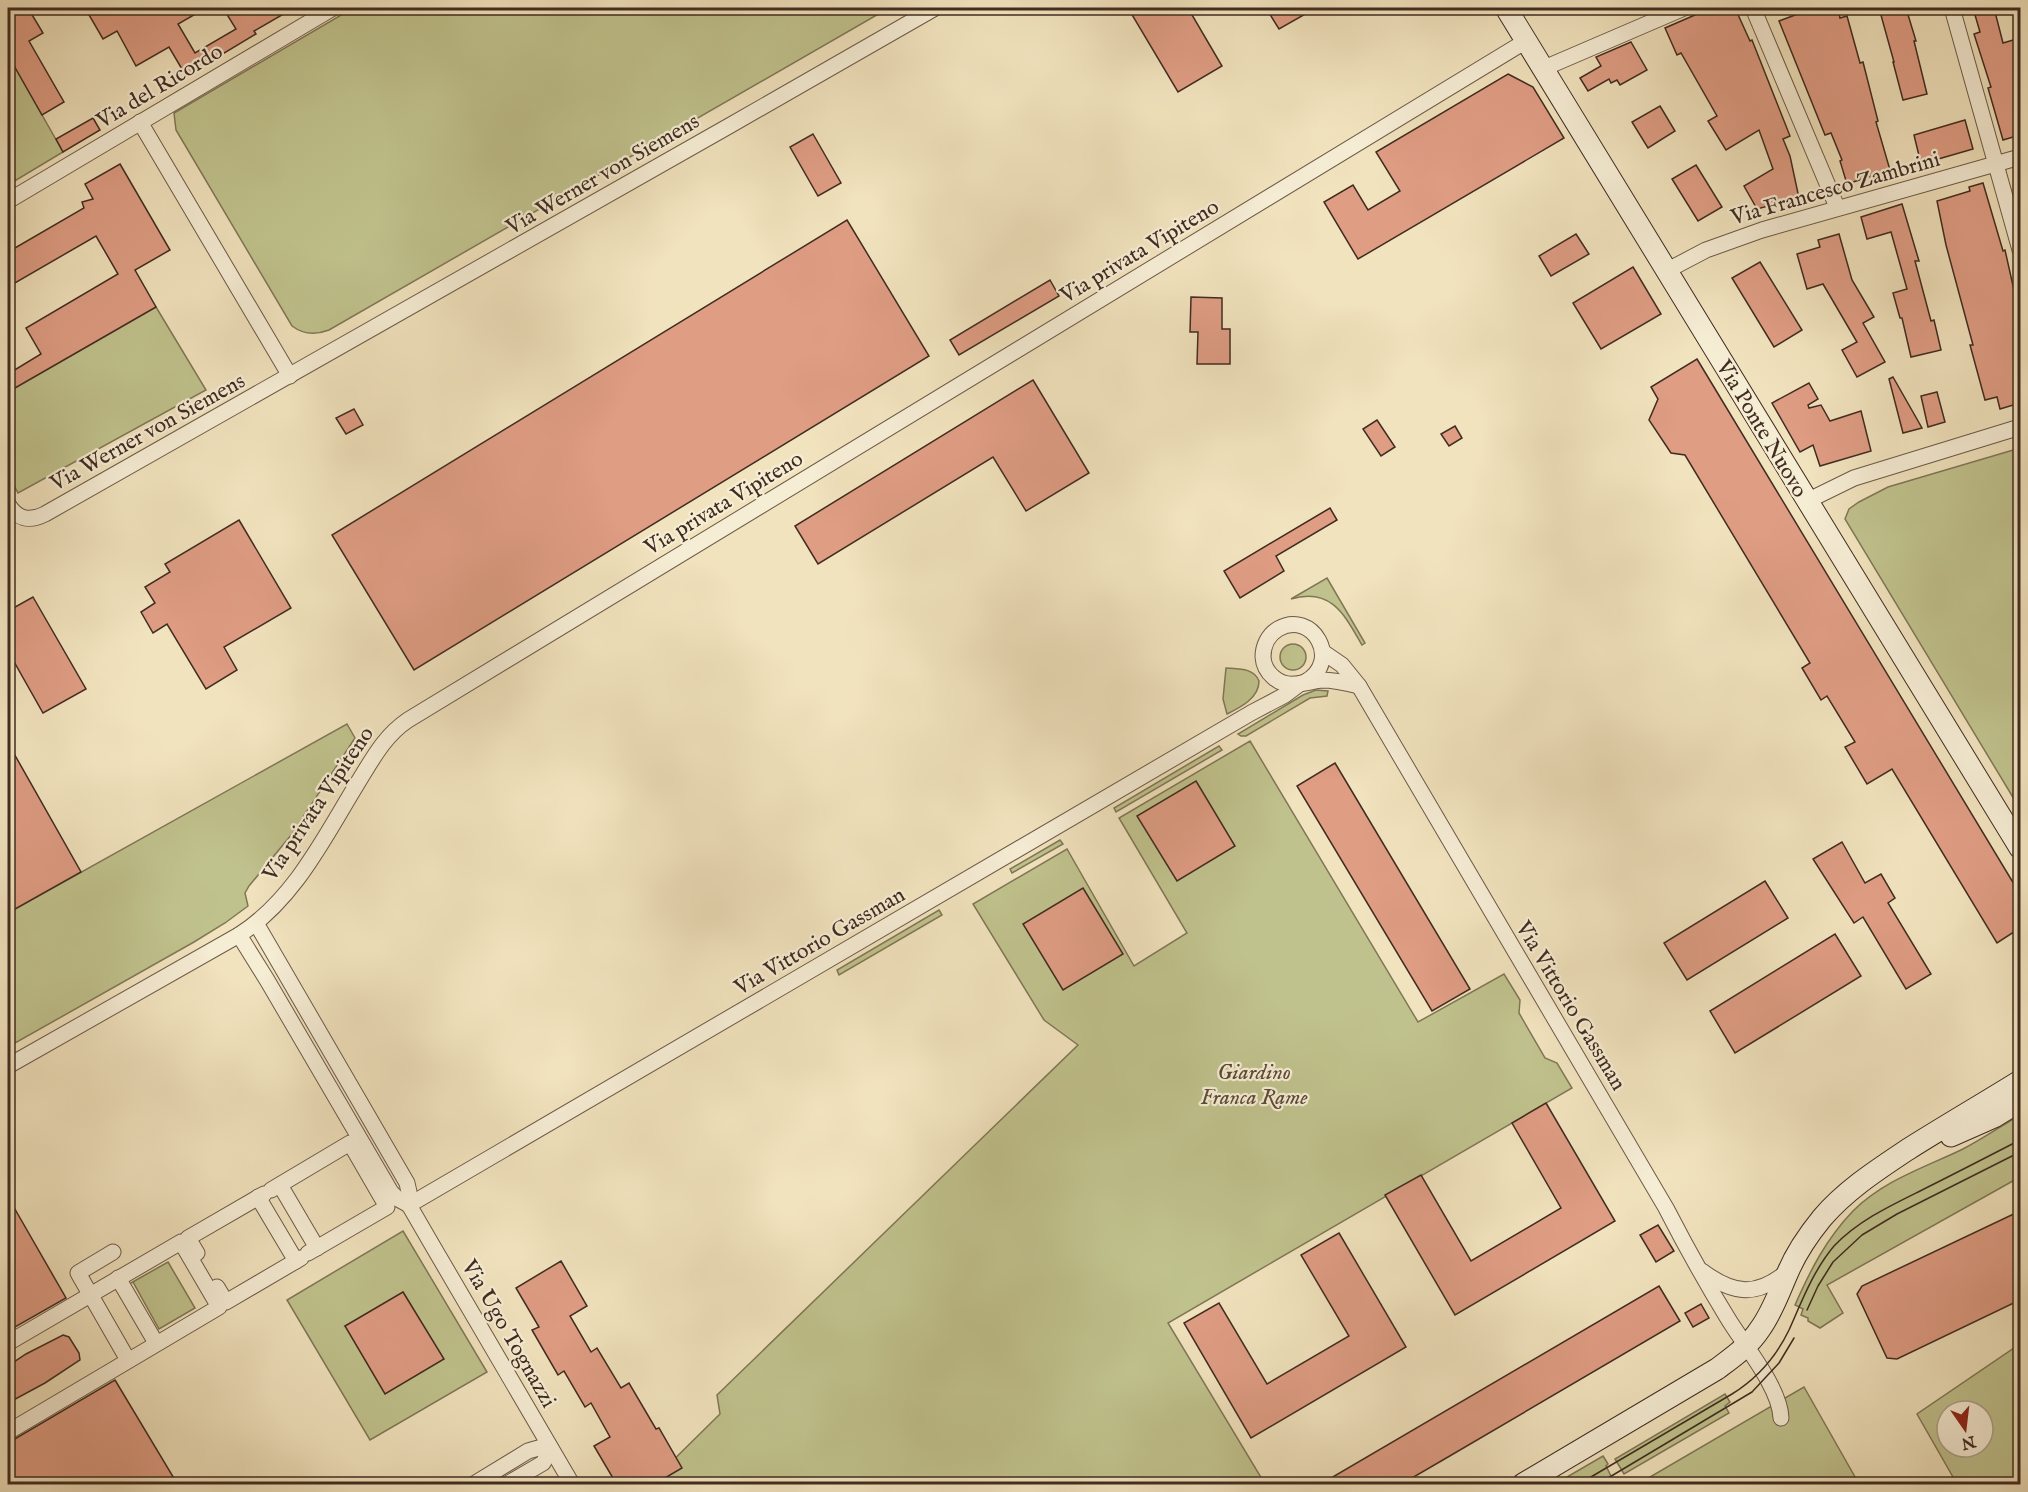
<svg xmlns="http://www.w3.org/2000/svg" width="2028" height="1492" viewBox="0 0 2028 1492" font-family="'IM FELL English',serif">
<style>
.green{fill:#c0c28d;stroke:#807757;stroke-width:1.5;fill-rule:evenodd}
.building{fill:#df9d84;stroke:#402c21;stroke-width:1.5}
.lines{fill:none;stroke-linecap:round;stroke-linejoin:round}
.street-casing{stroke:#6c5a48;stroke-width:17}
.secondary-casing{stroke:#402c21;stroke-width:23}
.street{stroke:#f6edd5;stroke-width:15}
.secondary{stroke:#f6edd5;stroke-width:21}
.tram{stroke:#402c21;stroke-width:1.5}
.labels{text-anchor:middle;stroke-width:4.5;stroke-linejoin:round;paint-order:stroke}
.street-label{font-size:22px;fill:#402c21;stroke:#f6edd5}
.park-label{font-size:22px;font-style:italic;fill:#5a4a37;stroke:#f6edd5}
</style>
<rect width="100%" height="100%" fill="#f1e3be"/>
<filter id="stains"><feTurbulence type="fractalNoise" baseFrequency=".00333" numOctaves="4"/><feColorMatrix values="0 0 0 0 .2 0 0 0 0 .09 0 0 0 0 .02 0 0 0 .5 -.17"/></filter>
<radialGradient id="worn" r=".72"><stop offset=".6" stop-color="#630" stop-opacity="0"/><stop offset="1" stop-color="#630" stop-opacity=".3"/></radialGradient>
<g class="green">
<path d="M353 8H889L329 330C316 335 304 335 292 326L176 130 174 113Z"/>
<polygon points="8,55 63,152 8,185"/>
<polygon points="156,307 206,390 18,493 8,474 8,392"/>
<polygon points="2020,448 2020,809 1845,519 1849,509 1859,502 1888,487"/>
<path d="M1327 578 1365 643 1362 645C1345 616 1332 587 1291 599Z"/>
<circle cx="1293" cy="657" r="13"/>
<path d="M1226 668C1239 669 1254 668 1259 681 1259 698 1241 707 1227 714L1223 699Z"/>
<polygon points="1316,690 1328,691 1327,696 1310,698 1246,736 1241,736 1238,734 1303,695"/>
<polygon points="347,724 355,738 292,834 249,886 245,893 248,906 225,923 194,942 8,1047 8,913"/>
<polygon points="1250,741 1418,1022 1504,974 1520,1000 1519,1013 1545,1058 1557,1063 1572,1088 1168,1323 1265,1484 649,1484 720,1414 717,1395 1078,1045 1044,1020 973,904 1067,849 1134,966 1187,933 1119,818"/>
<polygon points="1219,746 1222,750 1116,812 1114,808"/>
<polygon points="1060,840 1063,844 1012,873 1010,869"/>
<polygon points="939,910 942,915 839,975 837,970"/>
<path d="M2020 1115V1177L1827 1285 1843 1313 1820 1328 1808 1321V1318L1801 1315 1803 1309 1795 1305C1810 1271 1826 1239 1853 1211 1883 1181 1923 1168 1961 1150 1981 1140 2001 1126 2020 1115Z"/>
<path d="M403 1231 487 1372 370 1440 287 1300ZM403 1292 443 1359 345 1326Z"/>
<polygon points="168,1262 195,1308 159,1329 133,1282 131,1283"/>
<path d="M2020 1344V1484H1957L1917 1414ZM1947 1411H1983V1447H1947Z"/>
<polygon points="1804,1387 1859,1484 1638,1484"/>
<polygon points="1725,1394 1730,1402 1725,1406 1729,1413 1624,1474 1615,1459"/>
<polygon points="1603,1456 1608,1464 1606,1466 1613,1480 1616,1479 1619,1484 1555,1484"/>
</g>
<g class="building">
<polygon points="8,8 28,8 43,33 29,41 64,102 42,115 8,55"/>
<polygon points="85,8 206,8 178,24 195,53 236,29 223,8 294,8 254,31 256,34 186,76 169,47 136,66 117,31 103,39"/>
<polygon points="1128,8 1188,8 1222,66 1178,92"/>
<polygon points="1266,8 1316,8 1279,29"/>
<polygon points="1711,8 1735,8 1750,41 1752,40 1790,136 1783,139 1790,156 1799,198 1757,209 1744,186 1773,169 1759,130 1726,150 1708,121 1717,116 1681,53 1677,55 1665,28"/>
<polygon points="1825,8 1838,8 1840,18 1847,16 1860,63 1863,62 1878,121 1876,122 1890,170 1847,184 1840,161 1842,160 1831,133 1825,135 1779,21 1803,12"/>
<polygon points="1879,8 1906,8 1916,41 1914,41 1927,94 1903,100 1893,62 1894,62"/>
<polygon points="1973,8 1994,8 2003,43 2020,38 2020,135 2003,140 1988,88 1991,87 1974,34 1980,32"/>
<polygon points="1631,42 1647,70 1620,85 1617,80 1611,83 1609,79 1588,91 1580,78 1601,66 1596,57"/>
<polygon points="1508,74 1533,87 1564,138 1358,259 1324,202 1353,185 1368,210 1400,191 1376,152"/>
<polygon points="1660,106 1675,131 1648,148 1632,122"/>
<polygon points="93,118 100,130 63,152 56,139"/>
<polygon points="1965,120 1973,149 1921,164 1914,135"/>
<polygon points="813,134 841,183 818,196 790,147"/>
<polygon points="120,164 170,250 135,270 156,307 8,392 8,374 41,354 26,328 118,274 96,236 8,287 8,252 84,208 82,202 93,199 85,184"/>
<polygon points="1696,165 1722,207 1698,221 1672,179"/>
<polygon points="1983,183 2003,251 2005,250 2020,317 2020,403 2000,409 1997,397 1985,400 1970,345 1973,345 1946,245 1937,201 1970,191 1969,187"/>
<polygon points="1902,204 1919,261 1915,261 1931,321 1934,320 1941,350 1911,357 1902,318 1900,318 1893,293 1907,289 1891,232 1867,239 1861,217"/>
<polygon points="847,220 929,356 414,670 332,535"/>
<polygon points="1576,234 1589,254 1551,276 1539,256"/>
<polygon points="1839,234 1852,280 1874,317 1863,323 1885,362 1857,377 1842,350 1857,342 1823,284 1807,289 1797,254 1820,247 1818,240"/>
<polygon points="1760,262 1802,330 1774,347 1732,278"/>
<polygon points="1633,267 1661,314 1601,349 1573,303"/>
<polygon points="1050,280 1059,296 959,355 950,340"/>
<polygon points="1191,297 1222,298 1222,329 1230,329 1230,364 1197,364 1198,332 1190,332"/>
<polygon points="1697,359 2020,894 2020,928 1997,943 1892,769 1867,784 1845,747 1855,742 1827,696 1821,700 1802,668 1810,663 1685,455 1671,453 1649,420 1658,399 1651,387"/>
<polygon points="1893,377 1922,428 1903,433 1889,379"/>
<polygon points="1033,380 1089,473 1026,511 993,457 818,564 795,526"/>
<polygon points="1809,383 1818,399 1808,405 1809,408 1821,405 1830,421 1861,411 1871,451 1820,466 1813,445 1800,452 1772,403"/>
<polygon points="1937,392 1945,422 1928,427 1921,396"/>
<polygon points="354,409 363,425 346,434 336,418"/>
<polygon points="1377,420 1395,447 1381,456 1363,429"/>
<polygon points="1455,426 1462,438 1449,446 1441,434"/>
<polygon points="1330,508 1337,520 1276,556 1284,571 1240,598 1224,571"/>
<polygon points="239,520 291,608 224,647 237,670 206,689 167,624 153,633 141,612 155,603 145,587 170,572 165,564"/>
<polygon points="33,597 86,689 43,713 8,651 8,611"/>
<polygon points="8,743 81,872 8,913"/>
<polygon points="1335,763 1470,989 1432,1011 1297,786"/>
<polygon points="1196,781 1235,846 1177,881 1137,816"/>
<polygon points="1842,842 1865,883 1881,874 1895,898 1888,903 1931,974 1906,989 1863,917 1854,923 1813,859"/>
<polygon points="1765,881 1788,918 1687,980 1664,943"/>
<polygon points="1083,888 1123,954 1063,990 1023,924"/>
<polygon points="1835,934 1861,976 1735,1053 1710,1011"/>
<polygon points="1546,1103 1615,1221 1455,1315 1385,1195 1421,1175 1471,1261 1561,1208 1512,1123"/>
<polygon points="8,1197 66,1298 8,1331"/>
<polygon points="2020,1211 2020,1300 1897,1359 1887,1358 1857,1294 1862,1286"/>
<polygon points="1658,1225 1674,1251 1656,1262 1640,1235"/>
<polygon points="1339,1233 1406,1347 1251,1438 1184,1323 1219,1303 1267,1384 1349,1336 1301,1255"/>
<polygon points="561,1261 587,1306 570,1316 591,1352 597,1348 621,1388 629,1383 656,1429 659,1428 682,1468 653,1485 617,1485 594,1446 610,1437 591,1403 585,1407 564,1371 558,1375 532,1330 539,1327 516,1288"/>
<polygon points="1659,1286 1680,1321 1448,1457 1400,1485 1319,1485"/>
<polygon points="403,1292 444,1359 385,1394 345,1326"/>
<polygon points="1701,1304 1709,1318 1693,1327 1685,1313"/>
<polygon points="63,1335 69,1337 79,1353 80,1360 45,1383 8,1403 8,1366 26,1354"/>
<polygon points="115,1380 178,1485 8,1485 8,1442 13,1440"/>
</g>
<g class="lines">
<g class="street-casing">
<g id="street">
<polyline points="1753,8 1837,207"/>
<polyline points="1952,8 2020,250"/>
<polyline points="1542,69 1684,8"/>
<polyline points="140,122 290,376"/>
<polyline points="8,201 333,8"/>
<polyline points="1666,271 1706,250 1762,230 2020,157"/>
<polyline points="1807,501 1854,478 2020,427"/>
<path d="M8 504C17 519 29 522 45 514L729 126 935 8"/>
<path d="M1323 652 1342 665 1359 686 1666 1208C1685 1245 1705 1281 1727 1317 1743 1344 1780 1387 1781 1418"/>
<path d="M1305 682C1343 661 1312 609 1278 629 1268 635 1263 646 1263 657 1264 673 1279 686 1295 684 1304 684 1313 681 1322 680 1335 680 1347 683 1359 686"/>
<polyline points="256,923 407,1183 409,1192 409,1205 431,1243 572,1484"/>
<polyline points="239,935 267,980 391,1192 398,1199 409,1205"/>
<path d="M8 1066 239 935C294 900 324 838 357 784 372 760 384 736 408 720L1526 41"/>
<polyline points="280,1185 317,1248"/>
<polyline points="271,1190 350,1143 387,1207 308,1253"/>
<polyline points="258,1197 296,1261"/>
<polyline points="409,1205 1251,713 1285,695 1301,683"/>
<polyline points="113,1252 78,1273 128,1360"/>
<polyline points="197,1253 188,1238 264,1194"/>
<path d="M1702 1271C1734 1295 1757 1297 1788 1271"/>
<polyline points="118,1278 156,1343"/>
<polyline points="217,1287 226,1302 301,1258"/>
<polyline points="8,1343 181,1242 219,1307 8,1432"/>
<polyline points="474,1484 528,1451 542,1447 551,1449"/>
<polyline points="507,1484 543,1463 551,1449"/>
</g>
</g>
<g class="secondary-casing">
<g id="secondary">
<polyline points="1506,8 2020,848"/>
<polyline points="1951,1136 1994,1117 2020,1101"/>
<path d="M1523 1484 1717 1369C1733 1357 1749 1346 1760 1329 1773 1311 1779 1292 1788 1272 1796 1253 1809 1234 1822 1218 1846 1190 1877 1170 1907 1150 1945 1126 1983 1104 2020 1081"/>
</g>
</g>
<use href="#street" class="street"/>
<use href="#secondary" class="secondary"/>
<g class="tram">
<polyline points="1807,1310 1818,1286 1833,1262 1862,1235 1897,1214 2020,1152"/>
<path d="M1579 1484 1732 1394C1756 1379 1776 1357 1789 1330 1802 1301 1813 1271 1834 1246 1860 1219 1894 1204 1926 1188 1958 1172 1989 1156 2020 1140"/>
<polyline points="1598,1484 1752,1392 1779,1363 1794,1338"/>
</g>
</g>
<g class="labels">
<g class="street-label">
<text transform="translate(159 85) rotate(-31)" y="8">Via del Ricordo</text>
<text transform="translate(602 173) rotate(-30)" y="8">Via Werner von Siemens</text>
<text transform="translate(1835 187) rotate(-16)" y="8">Via Francesco Zambrini</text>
<text transform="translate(1139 250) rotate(-31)" y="8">Via privata Vipiteno</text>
<text transform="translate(1763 428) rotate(59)" y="8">Via Ponte Nuovo</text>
<text transform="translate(147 431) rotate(-29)" y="8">Via Werner von Siemens</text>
<text transform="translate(723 502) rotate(-31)" y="8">Via privata Vipiteno</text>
<text transform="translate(317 803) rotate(-56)" y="8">Via privata Vipiteno</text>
<text transform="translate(819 940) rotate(-30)" y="8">Via Vittorio Gassman</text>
<text transform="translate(1572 1005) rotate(59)" y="8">Via Vittorio Gassman</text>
<text transform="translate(510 1333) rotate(60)" y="8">Via Ugo Tognazzi</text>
</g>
<g class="park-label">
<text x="1254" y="1079">Giardino<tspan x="1254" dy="25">Franca Rame</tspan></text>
</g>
</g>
<rect width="2028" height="1492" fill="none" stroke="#f1e3be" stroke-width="30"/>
<rect x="9" y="9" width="2010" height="1474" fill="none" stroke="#402c21" stroke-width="3"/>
<rect x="15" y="15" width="1998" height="1462" fill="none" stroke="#402c21" stroke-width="1.5"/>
<g transform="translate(1965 1429) rotate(166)"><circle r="28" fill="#f6edd5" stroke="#ada08d" stroke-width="1.5"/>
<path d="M0-4.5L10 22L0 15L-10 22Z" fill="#8f2418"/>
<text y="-9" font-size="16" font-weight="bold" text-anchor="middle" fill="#402c21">N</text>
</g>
<rect width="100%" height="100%" filter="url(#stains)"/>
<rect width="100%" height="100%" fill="url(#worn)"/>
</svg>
